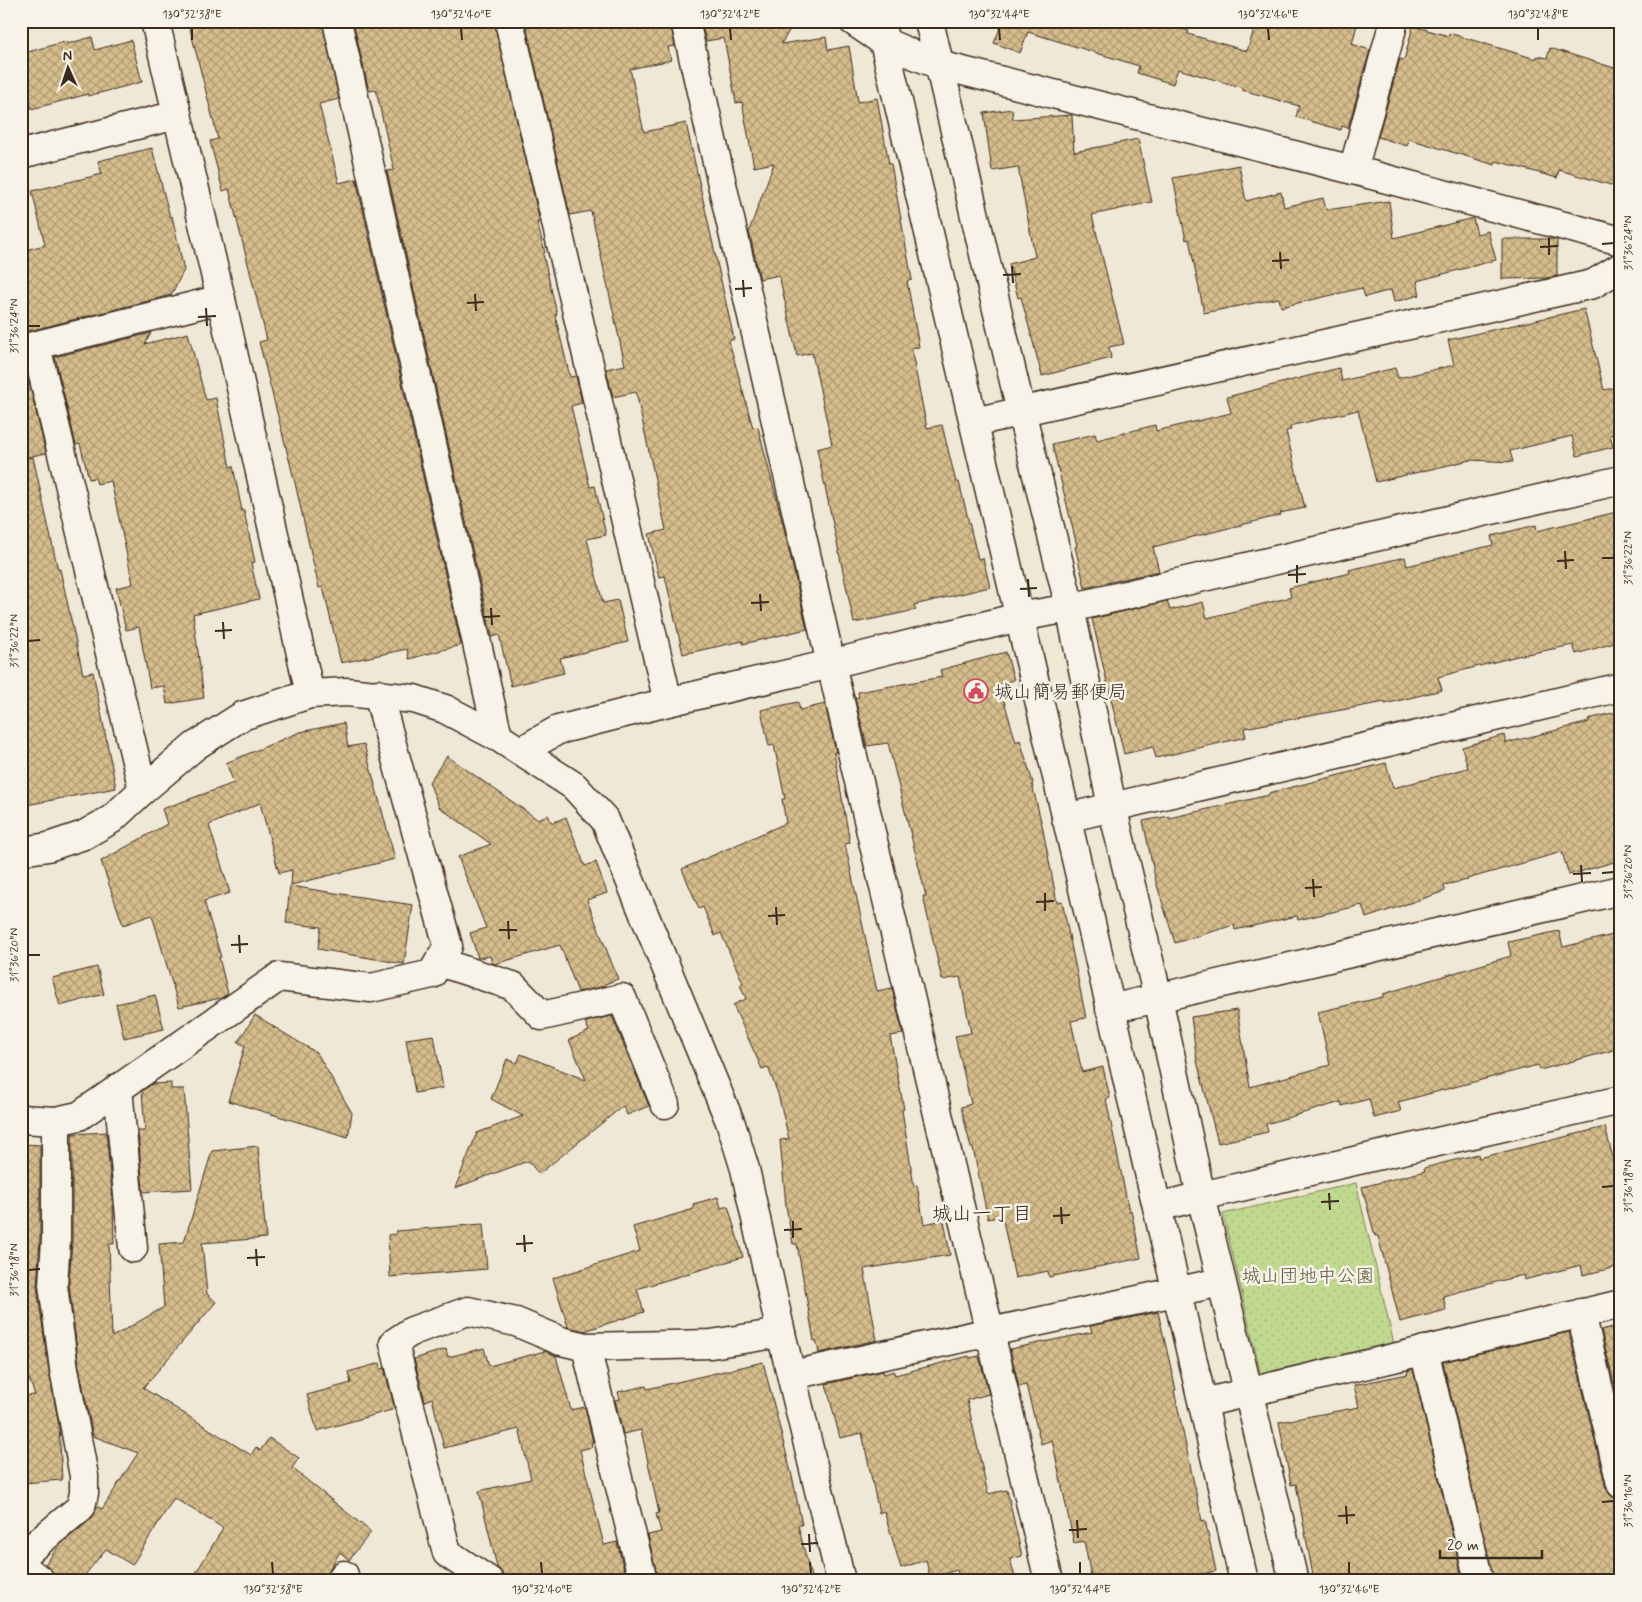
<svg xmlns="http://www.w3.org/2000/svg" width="1642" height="1602" viewBox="0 0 1642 1602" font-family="Mynerve,'Klee One',sans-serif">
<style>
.park{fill:url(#park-dots);stroke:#7e8256}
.building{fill:url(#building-cross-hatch);stroke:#3b2a1e}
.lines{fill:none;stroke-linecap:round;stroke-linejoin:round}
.minor-casing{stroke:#3b2a1e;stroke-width:31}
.minor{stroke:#f7f3e8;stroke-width:28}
.ticks{fill:none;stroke:#3b2a1e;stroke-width:2}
.labels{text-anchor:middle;stroke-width:5;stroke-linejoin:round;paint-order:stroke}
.poi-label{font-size:19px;fill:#3b2a1e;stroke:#f7f3e8;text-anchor:start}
.park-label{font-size:19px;fill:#5c563a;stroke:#f7f3e8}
.neighbourhood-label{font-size:20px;fill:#3b2a1e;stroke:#f7f3e8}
.neatline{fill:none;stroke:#3b2a1e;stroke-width:2}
.ticks-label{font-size:12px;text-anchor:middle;fill:#3b2a1e}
</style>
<defs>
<pattern id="park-dots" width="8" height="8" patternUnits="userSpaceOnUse" patternTransform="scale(1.25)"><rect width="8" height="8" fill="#c0d98f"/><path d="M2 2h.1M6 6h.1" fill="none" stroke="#a6ba7b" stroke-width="1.8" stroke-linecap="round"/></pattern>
<pattern id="building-cross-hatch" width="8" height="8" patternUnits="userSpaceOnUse" patternTransform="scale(1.25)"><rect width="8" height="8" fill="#d6bd8c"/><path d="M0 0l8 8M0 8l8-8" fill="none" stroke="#af9a72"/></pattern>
</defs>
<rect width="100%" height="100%" fill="#f0e8d6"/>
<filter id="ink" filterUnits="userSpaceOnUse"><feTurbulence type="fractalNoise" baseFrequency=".02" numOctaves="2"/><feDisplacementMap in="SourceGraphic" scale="10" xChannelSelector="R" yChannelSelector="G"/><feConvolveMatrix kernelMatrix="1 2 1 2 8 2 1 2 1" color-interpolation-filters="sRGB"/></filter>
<g filter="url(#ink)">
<polygon class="park" points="1356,1183 1394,1344 1261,1375 1223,1214"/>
<g class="building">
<polygon points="188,21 322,21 339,99 319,104 339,183 356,179 461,645 409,659 407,649 341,663 323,587 319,588 295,483 259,342 267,340 246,256 229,189 223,191 210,141 218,139"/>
<polygon points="353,21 494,21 540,222 537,222 545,253 543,254 557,314 555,315 570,377 576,376 582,403 571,406 590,487 595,486 606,535 587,539 603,603 618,600 628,642 560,658 564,673 511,686 499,635 492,637 387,171 394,170 376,90 369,91"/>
<polygon points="525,21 670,21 675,46 668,47 671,60 630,69 644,132 686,123 734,339 729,341 753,428 758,427 783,524 807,629 743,644 743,641 683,654 665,576 659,577 649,534 666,530 636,392 613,397 606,369 625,365 591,211 570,215"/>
<polygon points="701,21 795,21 781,44 826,37 828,50 849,46 858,102 877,98 889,164 891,164 912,280 907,281 919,347 911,348 927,428 942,425 956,482 959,482 978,559 983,558 990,587 914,605 916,610 854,623 817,449 832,445 812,353 797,356 779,275 760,279 749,231 774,163 754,167 742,102 736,103 724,38 706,41"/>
<polygon points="1003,21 1153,21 1189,31 1188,34 1247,51 1257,21 1358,21 1352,44 1370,50 1348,128 1342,126 1341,130 1296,117 1299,106 1242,90 1243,88 1178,69 1173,84 1137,73 1139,66 1028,32 1020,53 994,43"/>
<polygon points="1413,26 1449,36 1449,33 1536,59 1537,56 1547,58 1550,48 1621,70 1621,188 1559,170 1557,178 1496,161 1495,165 1409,139 1407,146 1378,137 1400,59 1404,60"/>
<polygon points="92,37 95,50 131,40 142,82 88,96 88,94 32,109 21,69 21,54 67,41 67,44"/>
<polygon points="1012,109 1013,119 1072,115 1074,152 1138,139 1152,202 1092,215 1124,344 1109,347 1111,358 1042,376 1021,297 1018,298 1009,264 1035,257 1018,167 992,171 984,113"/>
<polygon points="152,148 170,217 172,216 184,270 171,295 29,331 21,299 21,251 45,245 32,191 102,174 98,161"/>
<polygon points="1239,165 1246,201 1281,192 1284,207 1323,198 1326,210 1389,201 1394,238 1473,218 1477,234 1488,231 1496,260 1417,281 1420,295 1394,302 1391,290 1365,297 1362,288 1281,307 1279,298 1204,313 1189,239 1186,240 1173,178"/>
<polygon points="1502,239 1551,239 1557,240 1557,276 1547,278 1502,279"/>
<polygon points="1584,309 1604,390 1621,386 1621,432 1610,435 1613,447 1577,456 1572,436 1510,451 1513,462 1470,460 1376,482 1358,410 1290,426 1291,430 1286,431 1305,508 1280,513 1281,515 1153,547 1159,571 1085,588 1075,547 1077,546 1052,444 1095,434 1097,440 1155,425 1156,431 1231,413 1227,397 1339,368 1342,381 1395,368 1398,378 1454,365 1448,340"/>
<polygon points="151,333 145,344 188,333 206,400 216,398 230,467 233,466 242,511 244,511 255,562 251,563 259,599 193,614 204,698 167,704 164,686 150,688 139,627 126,630 116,588 133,584 111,481 97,484 95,478 89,479 80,444 76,445 55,357"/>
<polygon points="27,374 46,453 23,458 33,457 58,570 60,569 83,674 93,672 116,788 21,806 21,375"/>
<polygon points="1621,511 1621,641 1576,654 1573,645 1517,656 1438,677 1442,690 1385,704 1385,702 1244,728 1246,737 1156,758 1153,747 1124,754 1092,619 1167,601 1170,610 1203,602 1207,618 1291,597 1289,588 1350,573 1349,570 1405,557 1407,566 1493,545 1491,536 1536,525 1537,531"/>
<polygon points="1006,652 1014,680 999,684 1016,742 1020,740 1033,783 1032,784 1042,825 1057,902 1062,901 1086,1018 1071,1021 1082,1072 1103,1067 1110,1098 1106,1099 1129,1211 1131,1210 1141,1258 1049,1277 1048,1271 1015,1278 1002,1216 988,1219 973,1148 971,1148 961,1107 971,1104 955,1036 971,1033 960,977 942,980 923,896 926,896 888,743 867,746 855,698 859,697 858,692 942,677 940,670"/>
<polygon points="798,702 800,710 825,704 836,752 834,752 850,843 845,844 877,991 892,988 903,1034 890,1036 904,1109 902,1110 914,1186 917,1185 924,1224 944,1220 950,1255 864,1269 877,1340 819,1353 816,1340 814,1341 797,1244 793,1244 786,1206 780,1140 789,1139 778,1094 768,1067 762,1069 733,1005 746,999 740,985 743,983 721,933 715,936 703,907 699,909 682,869 786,823 782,799 785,799 774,745 769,746 761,710"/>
<polygon points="1621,711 1621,860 1569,875 1562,852 1467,879 1468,880 1444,885 1445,891 1366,918 1362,905 1298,920 1297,916 1235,930 1234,925 1175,943 1156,882 1143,821 1169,816 1169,818 1269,795 1269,793 1386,763 1393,788 1468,768 1462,747 1504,735 1506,743 1589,722 1588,719"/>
<polygon points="344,723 348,747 364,744 395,859 291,885 292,870 279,873 260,803 209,825 230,893 204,901 221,957 219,957 228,994 221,998 179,1007 152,915 123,925 101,861 167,824 162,809 234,783 226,763 300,732"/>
<polygon points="447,756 537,819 548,815 552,823 566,817 585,866 596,862 607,893 587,900 618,979 605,984 605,986 578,992 560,945 495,964 492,963 490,956 478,958 470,933 486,928 458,857 491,844 439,807 429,782"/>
<polygon points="290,886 413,905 404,964 318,949 321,927 286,923"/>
<polygon points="1559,931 1563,947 1621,933 1621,1048 1540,1070 1538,1065 1398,1102 1401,1111 1374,1118 1369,1099 1342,1106 1341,1102 1266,1124 1268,1132 1218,1143 1197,1061 1191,1017 1237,1010 1250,1087 1330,1065 1318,1012 1383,997 1383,994 1511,956 1508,942"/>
<polygon points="97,967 104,994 60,1006 52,978"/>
<polygon points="155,995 164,1029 124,1038 116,1004"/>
<polygon points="255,1015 273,1026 274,1029 274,1027 317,1053 352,1113 348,1137 228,1101 245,1046 238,1042"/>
<polygon points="612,1016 649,1106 627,1115 623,1106 539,1174 528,1161 455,1188 477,1133 523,1116 491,1099 507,1059 517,1063 521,1054 586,1080 569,1040 589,1031 585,1022"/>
<polygon points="434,1035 443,1088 415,1093 406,1039"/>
<polygon points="171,1083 171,1089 184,1089 192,1189 143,1192 138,1131 145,1131 142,1091 152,1084"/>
<polygon points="1605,1127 1621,1189 1621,1266 1583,1275 1581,1265 1524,1280 1523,1275 1443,1296 1446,1310 1400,1322 1378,1236 1375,1236 1362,1187 1425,1171 1424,1168 1478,1154 1479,1158"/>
<polygon points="106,1132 113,1204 114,1244 109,1244 112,1337 164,1307 159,1244 184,1242 212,1151 258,1146 266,1238 202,1243 207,1294 216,1302 143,1388 251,1455 256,1447 260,1451 269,1438 299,1458 292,1468 371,1532 349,1560 340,1552 322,1581 191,1581 223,1528 174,1498 132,1565 106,1549 80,1581 60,1581 45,1564 61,1544 91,1519 97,1506 102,1509 138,1453 93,1436 79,1367 69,1284 72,1240 72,1134"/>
<polygon points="21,1144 40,1145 40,1239 37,1287 49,1371 59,1426 62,1480 23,1483 23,1468 21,1468 21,1396 35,1395 21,1357"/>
<polygon points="718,1197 721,1208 728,1206 743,1257 637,1289 644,1312 584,1331 568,1327 553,1278 640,1251 633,1227 694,1209 693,1204"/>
<polygon points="483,1224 487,1269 390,1277 388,1235 396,1234 396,1231"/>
<polygon points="1158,1312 1176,1390 1174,1390 1202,1521 1205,1520 1216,1571 1168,1581 1092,1581 1084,1541 1074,1543 1052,1440 1041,1444 1026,1385 1019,1387 1010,1349 1092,1332 1090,1326"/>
<polygon points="1621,1325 1621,1382 1614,1384 1601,1330"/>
<polygon points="1569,1332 1606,1488 1610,1495 1617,1499 1621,1517 1621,1581 1494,1581 1443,1362"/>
<polygon points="484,1348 489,1366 545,1351 556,1356 571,1410 585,1407 593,1442 591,1442 592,1447 580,1450 604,1545 617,1542 627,1581 504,1581 503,1574 497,1567 479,1491 531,1479 519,1429 444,1448 432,1398 425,1401 414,1359 446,1349 448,1357"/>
<polygon points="969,1356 970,1358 979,1356 989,1394 967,1400 988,1494 1007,1490 1022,1556 1010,1559 1016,1581 960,1581 957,1570 930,1578 926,1560 901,1568 884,1511 879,1513 862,1433 840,1438 826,1384 883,1371 884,1374 894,1371 895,1375"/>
<polygon points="763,1362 793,1480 802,1525 798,1525 812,1581 658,1581 648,1535 661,1532 656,1514 659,1513 641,1430 623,1434 615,1400 620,1399 618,1392 646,1386 647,1389"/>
<polygon points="380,1363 381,1369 384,1368 395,1409 317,1431 307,1395 351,1383 348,1372"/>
<polygon points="1413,1369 1463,1581 1314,1581 1296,1484 1291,1485 1279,1422 1359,1407 1354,1385 1408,1374 1407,1371"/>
</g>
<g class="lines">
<g class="minor-casing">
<g id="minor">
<polyline points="155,21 221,299 310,694"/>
<polyline points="337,21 498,737"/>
<polyline points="509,21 668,702"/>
<polyline points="685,21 831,664 1049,1581"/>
<polyline points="853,21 884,42 939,65 1353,170 1621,241"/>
<path d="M881 21 884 42C1005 555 1126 1067 1244 1581"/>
<polyline points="929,21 1021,411 1070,608 1112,806 1158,998 1201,1196 1294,1581"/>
<polyline points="21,154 177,115"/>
<polyline points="1353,170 1394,21"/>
<polyline points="36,346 143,790"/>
<polyline points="21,349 221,299"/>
<polyline points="974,422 1593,284 1621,267"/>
<polyline points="521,751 558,730 668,702 831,664 1019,617 1070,608 1621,480"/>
<polyline points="1066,818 1621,687"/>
<polyline points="21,851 48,847 84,835 112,819 143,790 195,746 242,716 310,694 347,692 414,699 445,709 498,737 574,786 605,820 731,1124 745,1169 781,1333 841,1581"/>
<polyline points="439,962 513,986 542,1016 622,998 665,1104"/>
<polyline points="1110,1009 1621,890"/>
<polyline points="118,1088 133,1248"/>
<polyline points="21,1119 56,1121 79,1116 279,977 371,988 432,974 448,946 378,694"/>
<polyline points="1158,1207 1201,1196 1621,1100"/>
<polyline points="1581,1313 1621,1484"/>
<polyline points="586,1347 643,1581"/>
<polyline points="1424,1350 1479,1581"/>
<polyline points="792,1375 1221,1282"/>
<polyline points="1203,1403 1621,1304"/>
<polyline points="21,1557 81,1507 84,1493 84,1476 64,1369 53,1285 56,1240 56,1121"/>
<polyline points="21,1565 41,1581"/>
<polyline points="340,1581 344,1575"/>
<polyline points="489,1581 447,1553 394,1343 412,1331 468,1311 516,1322 561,1341 586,1347 711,1344 781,1333"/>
</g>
</g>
<use href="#minor" class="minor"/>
</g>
</g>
<path class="ticks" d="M192 28V40M461 28 462 40M730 28 731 40M999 28 1000 40M1268 28 1269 40M1538 28V40M1549 238V255M1602 244 1614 243M1540 247 1558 246M1280 252 1281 269M1272 261 1289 260M1012 266 1013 283M1003 275 1021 274M743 280 744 297M735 289 752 288M475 294 476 311M467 303 484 302M206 308 207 326M198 317 216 316M28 326H40M1565 551 1566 569M1602 558H1614M1557 561 1574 560M1297 565V583M1288 575 1306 574M1028 579 1029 597M1020 589 1037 588M760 594 761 611M751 603 769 602M491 608 492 625M483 617 500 616M223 622 224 639M215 631 232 630M28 641 40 640M1581 865 1582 882M1602 873 1614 872M1573 874 1591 873M1313 879 1314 897M1305 888 1322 887M1045 893V911M1036 902 1054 901M776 907 777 925M768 916 785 915M508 921 509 939M499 930H517M239 935 240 953M231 945 248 944M28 955H40M1602 1187 1614 1186M1329 1193 1330 1210M1321 1202 1339 1201M1061 1207 1062 1224M1053 1216 1070 1215M793 1221V1238M784 1230 802 1229M524 1235 525 1252M516 1244 533 1243M256 1249 257 1266M247 1258 265 1257M28 1270 40 1269M1602 1502 1614 1501M1346 1506 1347 1524M1338 1516 1355 1515M1077 1520 1078 1538M1069 1530 1087 1529M809 1534 810 1552M801 1544 818 1543M272 1562 273 1574M541 1562 542 1574M810 1562 811 1574M1080 1562V1574M1349 1562V1574"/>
<defs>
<g id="civic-ring" transform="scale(1.25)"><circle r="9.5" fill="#f7f3e8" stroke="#d1495b" stroke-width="1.5"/><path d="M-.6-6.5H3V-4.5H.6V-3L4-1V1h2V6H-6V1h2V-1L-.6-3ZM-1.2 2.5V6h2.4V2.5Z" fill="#d1495b"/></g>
</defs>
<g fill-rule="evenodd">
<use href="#civic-ring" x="976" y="691"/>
</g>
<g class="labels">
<g class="poi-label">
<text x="994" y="698">城山簡易郵便局</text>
</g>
<g class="park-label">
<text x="1308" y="1282">城山団地中公園</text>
</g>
<g class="neighbourhood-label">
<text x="982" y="1220">城山一丁目</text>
</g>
</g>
<rect width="1642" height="1602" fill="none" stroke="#f7f3e8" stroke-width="55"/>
<g transform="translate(68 68) rotate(357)" stroke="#f7f3e8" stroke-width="4" paint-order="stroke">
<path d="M0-4L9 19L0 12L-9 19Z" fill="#3b2a1e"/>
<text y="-8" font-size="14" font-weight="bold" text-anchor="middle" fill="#3b2a1e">N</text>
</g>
<path d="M1440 1550v8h102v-8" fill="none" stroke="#3b2a1e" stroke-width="2.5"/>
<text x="1447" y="1550" font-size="15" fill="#3b2a1e" stroke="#f7f3e8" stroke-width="4" paint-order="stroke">20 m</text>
<rect x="28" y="28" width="1586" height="1546" class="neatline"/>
<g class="ticks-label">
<text x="192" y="18">130°32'38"E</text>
<text x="461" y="18">130°32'40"E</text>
<text x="730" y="18">130°32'42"E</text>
<text x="999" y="18">130°32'44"E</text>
<text x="1268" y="18">130°32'46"E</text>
<text x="1538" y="18">130°32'48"E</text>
<text transform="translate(1628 243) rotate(-90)" y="4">31°36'24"N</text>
<text transform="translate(14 326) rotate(-90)" y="4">31°36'24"N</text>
<text transform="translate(1628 558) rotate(-90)" y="4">31°36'22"N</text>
<text transform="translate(14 641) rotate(-90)" y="4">31°36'22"N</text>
<text transform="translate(1628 872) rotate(-90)" y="4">31°36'20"N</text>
<text transform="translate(14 955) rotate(-90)" y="4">31°36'20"N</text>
<text transform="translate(1628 1186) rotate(-90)" y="4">31°36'18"N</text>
<text transform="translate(14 1270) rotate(-90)" y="4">31°36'18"N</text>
<text transform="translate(1628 1501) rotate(-90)" y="4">31°36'16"N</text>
<text x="273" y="1593">130°32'38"E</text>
<text x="542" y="1593">130°32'40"E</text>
<text x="811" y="1593">130°32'42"E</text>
<text x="1080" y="1593">130°32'44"E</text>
<text x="1349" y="1593">130°32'46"E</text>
</g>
</svg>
